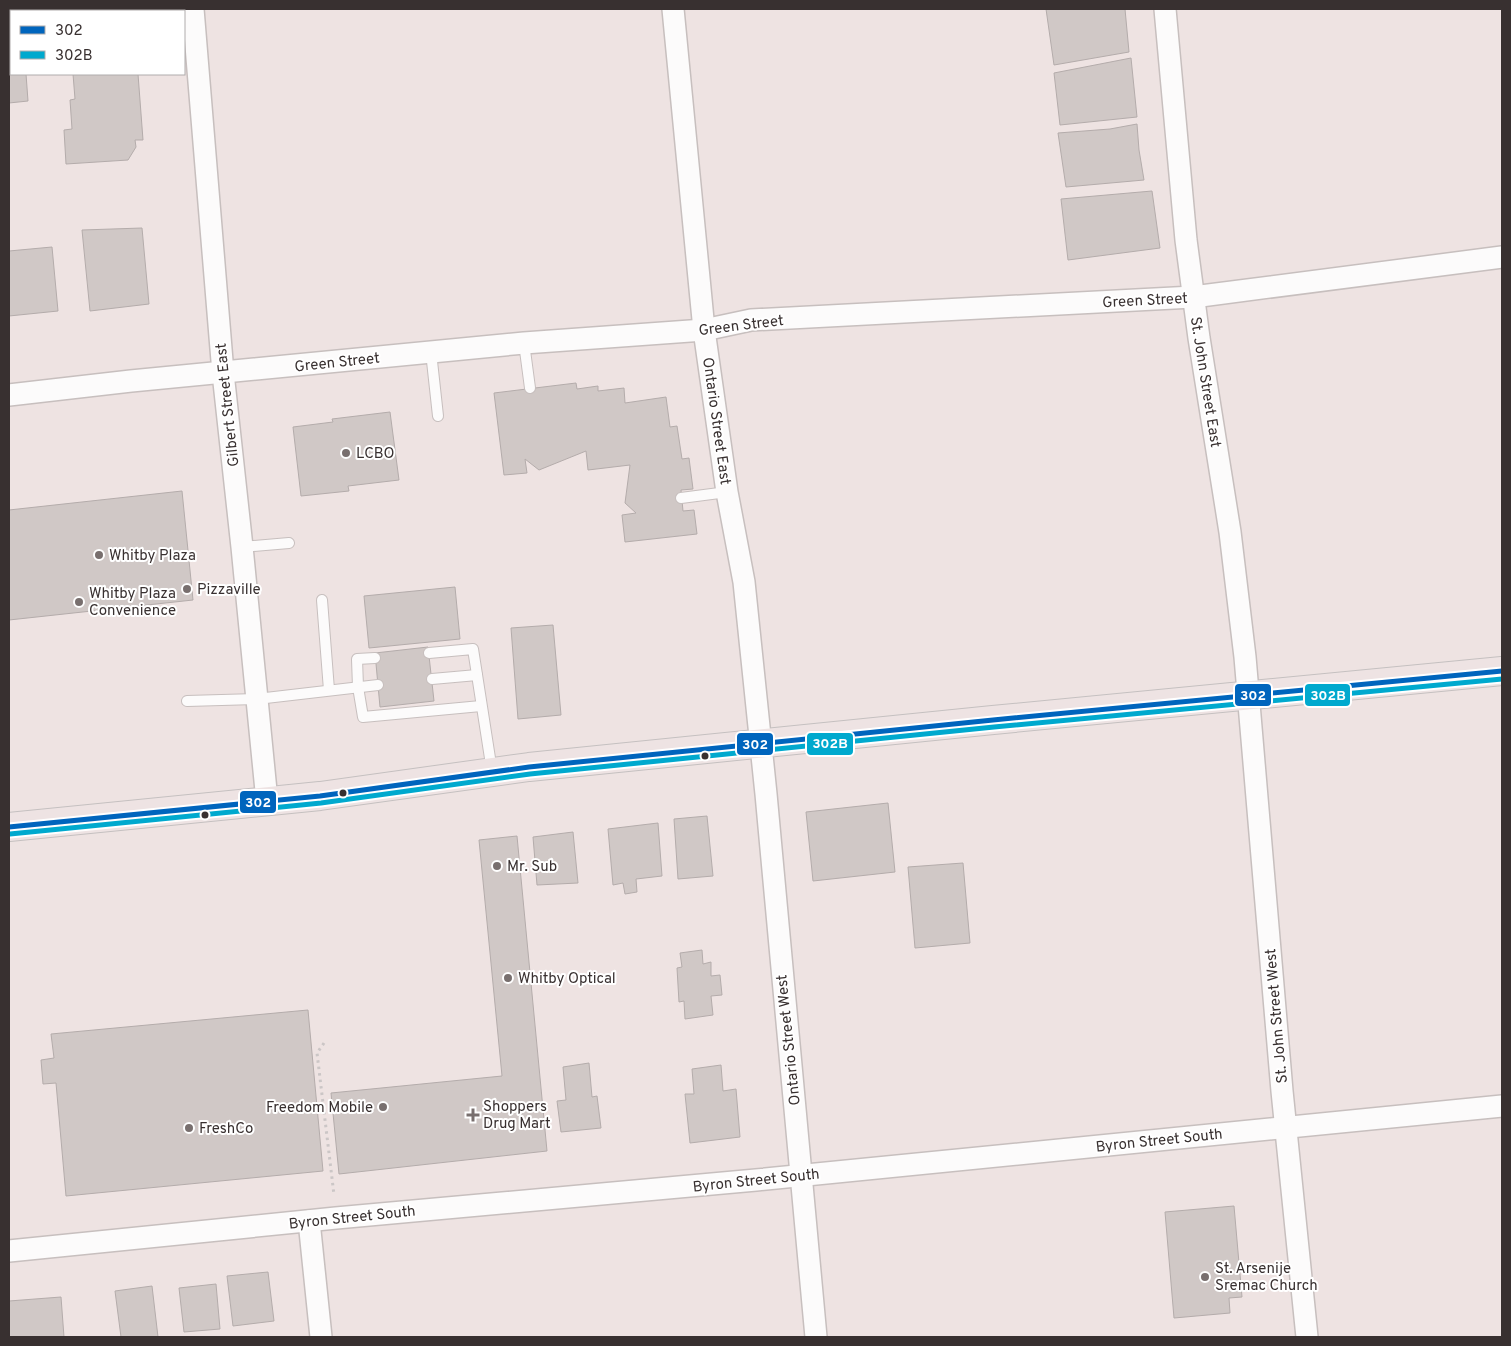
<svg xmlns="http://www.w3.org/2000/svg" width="1511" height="1346" viewBox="0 0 1511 1346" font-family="Overpass,sans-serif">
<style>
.building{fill:#d0c8c6;stroke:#b4acab}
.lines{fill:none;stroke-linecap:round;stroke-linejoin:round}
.service-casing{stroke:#c7bfbe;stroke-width:12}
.minor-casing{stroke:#c7bfbe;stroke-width:24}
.primary-casing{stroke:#c5c0c0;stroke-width:30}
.path{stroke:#cbc6c6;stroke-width:3;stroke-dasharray:2.5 4;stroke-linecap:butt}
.service{stroke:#fcfbfb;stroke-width:10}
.minor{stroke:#fcfbfb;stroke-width:21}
.primary{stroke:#eee3e3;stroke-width:28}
.bus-1-casing{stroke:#fff;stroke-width:9}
.bus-2-casing{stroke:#fff;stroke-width:9}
.bus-1{stroke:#0065bd;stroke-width:5}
.bus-2{stroke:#00a9ce;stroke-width:5}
.poi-dot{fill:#786f6e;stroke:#fff;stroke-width:2}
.bus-dot{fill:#383030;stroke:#fff;stroke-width:2}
.labels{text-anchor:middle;stroke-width:4;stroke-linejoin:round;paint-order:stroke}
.street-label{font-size:15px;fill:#383030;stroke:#fff}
.poi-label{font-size:15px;fill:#383030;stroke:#fff;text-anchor:start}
.line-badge{stroke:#fff;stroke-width:2}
.badge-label{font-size:14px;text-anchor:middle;font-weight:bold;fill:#fff}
</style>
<rect width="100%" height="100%" fill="#eee3e2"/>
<g class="building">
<polygon points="66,9 123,9 125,11 51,11 51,10"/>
<polygon points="1046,9 1125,9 1129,52 1054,65"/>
<polygon points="9,38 11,38 11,74 26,74 28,101 9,103"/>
<polygon points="1131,58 1137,117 1060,125 1054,73"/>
<polygon points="73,74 138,74 143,140 135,140 136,147 128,160 66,164 64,130 72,129 70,100 75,99"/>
<polygon points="1137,124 1139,150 1144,180 1066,187 1058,133 1110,129"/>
<polygon points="1152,191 1160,248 1068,260 1061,199"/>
<polygon points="142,228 149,304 90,311 82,230"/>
<polygon points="52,247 58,311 9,316 9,251"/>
<polygon points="576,383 577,389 598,386 598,391 624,388 625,403 666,397 670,427 677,426 682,459 689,458 693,489 681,490 683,511 694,510 697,534 625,542 622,515 636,513 625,503 630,465 588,470 586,451 539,470 525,459 527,473 504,475 494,393"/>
<polygon points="390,412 399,480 348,486 349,491 301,496 293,427 333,422 332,419"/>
<polygon points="182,491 193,600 9,620 9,510"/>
<polygon points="455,587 460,639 369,648 364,596"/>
<polygon points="553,625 561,715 518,719 511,628"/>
<polygon points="428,647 434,701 380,707 375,653"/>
<polygon points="888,803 895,872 813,881 806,812"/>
<polygon points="707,816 713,876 678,879 674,819"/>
<polygon points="658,823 662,876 636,879 637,892 625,894 623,883 613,885 608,829"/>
<polygon points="573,832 578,883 537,885 533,837"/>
<polygon points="517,836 547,1151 339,1174 331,1093 502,1076 479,840"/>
<polygon points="963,863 970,943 915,948 908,867"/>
<polygon points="702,950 703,964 711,962 711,976 720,975 722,995 711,996 713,1015 685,1019 684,1001 679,1002 677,968 682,967 680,953"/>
<polygon points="308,1010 323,1171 66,1196 56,1083 43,1084 41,1060 54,1058 51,1034"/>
<polygon points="589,1063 592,1097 597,1096 601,1128 561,1132 557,1101 566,1100 563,1067"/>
<polygon points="721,1065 723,1091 736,1089 740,1137 690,1143 685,1094 694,1094 692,1069"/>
<polygon points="1234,1206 1242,1297 1229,1298 1230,1313 1174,1318 1165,1212"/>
<polygon points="268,1272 274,1321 233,1326 227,1276"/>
<polygon points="216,1284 220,1329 184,1332 179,1288"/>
<polygon points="152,1286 158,1337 121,1337 115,1291"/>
<polygon points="61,1297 64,1337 9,1337 9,1301"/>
</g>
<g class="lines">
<g class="service-casing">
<g id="service">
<polyline points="524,343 530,388"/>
<polyline points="431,352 438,416"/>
<polyline points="681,498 727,492"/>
<polyline points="242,547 289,543"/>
<polyline points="322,600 329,690"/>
<polyline points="429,653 473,649 492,771"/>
<polyline points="375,658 357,659 358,687 363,717 481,706"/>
<polyline points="432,679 477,675"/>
<polyline points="187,701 257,699 378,685"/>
</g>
</g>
<g class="minor-casing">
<g id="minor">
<polyline points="193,9 223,373 242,547 267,801"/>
<polyline points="673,9 704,330 727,492 744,582 766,794 816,1337"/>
<polyline points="1165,9 1186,240 1199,338 1230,532 1245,657 1282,1091 1307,1337"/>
<polyline points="9,395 131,381 524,343 704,330 751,320 1193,297 1502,257"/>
<polyline points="309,1221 321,1337"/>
<polyline points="9,1251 336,1218 756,1180 1502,1106"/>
</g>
</g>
<g class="primary-casing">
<polyline id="primary" points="9,827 320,796 529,767 993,720 1502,671"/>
</g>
<polyline class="path" points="324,1043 317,1053 334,1195"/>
<use href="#service" class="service"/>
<use href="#minor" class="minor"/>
<use href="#primary" class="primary"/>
<g class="bus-1-casing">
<polyline id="bus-1" points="9,827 320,796 529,767 993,720 1502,671"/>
</g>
<g class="bus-2-casing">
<polyline id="bus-2" points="10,834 321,803 530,774 994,727 1502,679"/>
</g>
<use href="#bus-1" class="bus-1"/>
<use href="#bus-2" class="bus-2"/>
</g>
<g class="poi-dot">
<circle cx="346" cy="453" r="5"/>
<circle cx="99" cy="555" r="5"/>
<circle cx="187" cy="589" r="5"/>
<circle cx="79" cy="602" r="5"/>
<circle cx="497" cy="866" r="5"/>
<circle cx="508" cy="978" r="5"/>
<circle cx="383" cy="1107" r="5"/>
<path d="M470.5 1107.5h5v5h5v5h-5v5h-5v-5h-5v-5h5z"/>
<circle cx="189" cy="1128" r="5"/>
<circle cx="1205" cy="1277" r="5"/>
</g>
<g class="bus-dot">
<circle cx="705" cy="756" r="4.5"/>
<circle cx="343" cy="793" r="4.5"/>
<circle cx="205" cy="815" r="4.5"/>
</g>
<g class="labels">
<g class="street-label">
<text transform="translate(1145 300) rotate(-3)" y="5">Green Street</text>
<text transform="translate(741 325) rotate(-7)" y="5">Green Street</text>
<text transform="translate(337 362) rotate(-6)" y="5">Green Street</text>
<text transform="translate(1206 382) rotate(81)" y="5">St. John Street East</text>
<text transform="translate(227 405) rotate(-96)" y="5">Gilbert Street East</text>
<text transform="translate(717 421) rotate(82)" y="5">Ontario Street East</text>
<text transform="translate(1276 1016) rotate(-95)" y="5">St. John Street West</text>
<text transform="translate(788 1040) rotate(-96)" y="5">Ontario Street West</text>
<text transform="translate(1159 1140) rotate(-6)" y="5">Byron Street South</text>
<text transform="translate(756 1180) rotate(-6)" y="5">Byron Street South</text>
<text transform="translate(352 1217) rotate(-6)" y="5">Byron Street South</text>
</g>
<g class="poi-label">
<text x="356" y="458">LCBO</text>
<text x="109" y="560">Whitby Plaza</text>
<text x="197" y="594">Pizzaville</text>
<text x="89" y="598">Whitby Plaza<tspan x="89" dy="17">Convenience</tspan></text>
<text x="507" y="871">Mr. Sub</text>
<text x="518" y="983">Whitby Optical</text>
<text x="483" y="1111">Shoppers<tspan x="483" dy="17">Drug Mart</tspan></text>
<text x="373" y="1112" text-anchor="end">Freedom Mobile</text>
<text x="199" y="1133">FreshCo</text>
<text x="1215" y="1273">St. Arsenije<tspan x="1215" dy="17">Sremac Church</tspan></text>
</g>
</g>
<g class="line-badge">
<rect x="1234" y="683" width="38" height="24" rx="5" fill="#0065bd"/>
<rect x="1304" y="683" width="47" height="24" rx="5" fill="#00a9ce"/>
<rect x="806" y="732" width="48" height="24" rx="5" fill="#00a9ce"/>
<rect x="736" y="732" width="38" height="24" rx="5" fill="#0065bd"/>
<rect x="239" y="790" width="38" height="24" rx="5" fill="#0065bd"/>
</g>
<g class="badge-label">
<text x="1253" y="700">302</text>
<text x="1328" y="700">302B</text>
<text x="830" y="748">302B</text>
<text x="755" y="749">302</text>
<text x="258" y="807">302</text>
</g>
<rect width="1511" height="1346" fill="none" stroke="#383030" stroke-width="20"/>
<rect x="10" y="10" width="175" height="65" fill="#ffffff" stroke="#afacac"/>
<rect x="20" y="26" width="25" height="8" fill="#0065bd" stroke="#afacac"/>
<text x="55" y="35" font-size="15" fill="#383030">302</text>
<rect x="20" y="51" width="25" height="8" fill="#00a9ce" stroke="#afacac"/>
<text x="55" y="60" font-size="15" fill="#383030">302B</text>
</svg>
